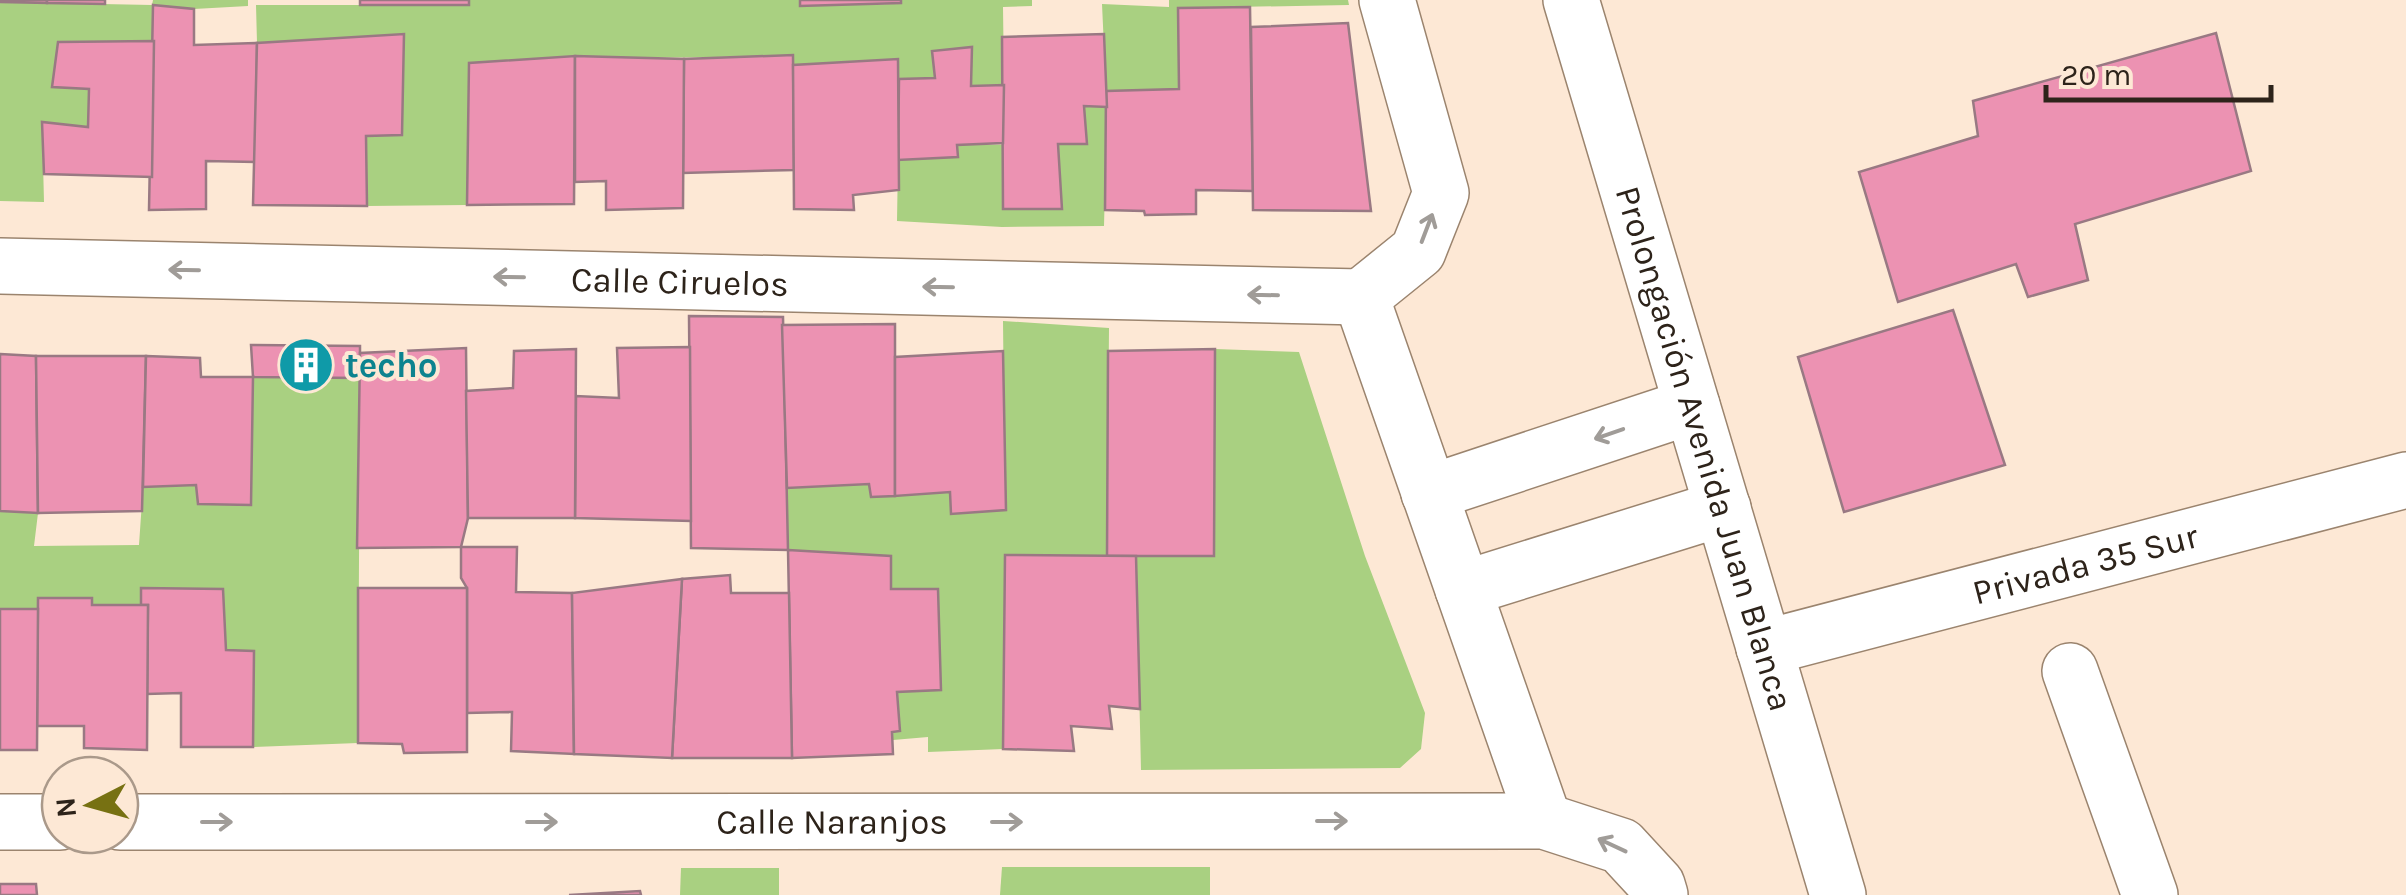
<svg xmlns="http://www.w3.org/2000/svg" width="2406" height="895" viewBox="0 0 2406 895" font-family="Karla,sans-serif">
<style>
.green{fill:#a9d081}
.building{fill:#ec92b2;stroke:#997983;stroke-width:2.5}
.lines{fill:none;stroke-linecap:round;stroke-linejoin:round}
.minor-casing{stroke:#9b846e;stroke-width:58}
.minor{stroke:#fff;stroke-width:55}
.oneway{stroke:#a09c98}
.labels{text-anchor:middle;stroke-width:8;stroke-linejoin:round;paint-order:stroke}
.street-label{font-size:35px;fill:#2d231a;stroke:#fde8d5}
.culture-label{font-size:35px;font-weight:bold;fill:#0d838f;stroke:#fde8d5;text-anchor:start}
</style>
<rect width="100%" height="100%" fill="#fde8d5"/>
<g class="green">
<polygon points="153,0 248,0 248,6 194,9 154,5 154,41 58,43 52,87 89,89 88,127 42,122 44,202 0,201 0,2 152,5"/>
<path d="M469 0H800L801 6 894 4 901 0H1032V6L1003 7 1004 85 971 86V47L932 51 935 78 899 79 897 60 793 65 792 55C684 59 577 56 469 63L467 205 367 206 366 136 402 135 404 34 257 43 256 5H468Z"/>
<polygon points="1169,0 1348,0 1349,5 1179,8 1179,89 1106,91 1102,4 1169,7"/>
<polygon points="1084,106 1107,107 1104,226 1002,227 897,221 898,160 958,157 957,145 1086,144"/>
<polygon points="1003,321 1109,328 1107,556 1005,555 1003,749 928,752 928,737 893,740 892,732 900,730 897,692 941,690 938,590 891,589 890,556 788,550 787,488 869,484 871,497 950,492 951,514 1005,510"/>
<polygon points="1215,349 1299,352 1365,556 1425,713 1421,749 1400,768 1141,770 1136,556 1214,556"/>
<polygon points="253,377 360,378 358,743 253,747 254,652 226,650 223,589 142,588 141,605 92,605 91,598 39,598 38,609 0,609 0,511 38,513 34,546 139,545 143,487 196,485 198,504 250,504"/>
<polygon points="1002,867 1210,867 1210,895 1000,895"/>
<polygon points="681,868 779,868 779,895 680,895"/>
</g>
<g class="building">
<polygon points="0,0 47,0 47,3 0,2"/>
<polygon points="47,0 105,0 105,4 47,3"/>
<rect x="360" y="0" width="109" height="5"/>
<polygon points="800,0 901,0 901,3 800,6"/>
<polygon points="153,5 194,9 194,45 257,43 256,162 206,161 206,209 149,210"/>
<polygon points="1250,7 1253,191 1196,190 1196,214 1145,215 1144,211 1105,210 1106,91 1179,89 1178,8"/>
<polygon points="1348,23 1371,211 1253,210 1251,27"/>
<polygon points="2216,33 2251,171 2075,224 2088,280 2028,297 2016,264 1898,302 1859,172 1978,136 1973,101"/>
<polygon points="404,34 402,135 366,136 367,206 253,205 257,43"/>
<polygon points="1104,34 1107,107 1084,106 1087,144 1058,144 1062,209 1003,209 1002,37"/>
<polygon points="154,41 152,177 44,174 42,122 88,127 89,89 52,87 58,42"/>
<polygon points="972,47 971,86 1004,85 1003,143 957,145 958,157 898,160 899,79 935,78 932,51"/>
<polygon points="793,55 794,170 683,173 684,59"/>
<polygon points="575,56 574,204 467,205 469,63"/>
<polygon points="575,56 684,59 683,208 606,210 606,181 575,182"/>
<polygon points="898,59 899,190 853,195 854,210 794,209 793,65"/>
<polygon points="1953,310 2005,465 1844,512 1798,357"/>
<polygon points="689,316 783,317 788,550 691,548"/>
<polygon points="895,324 895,496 871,497 869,484 787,488 782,325"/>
<polygon points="251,345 360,346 360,378 253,377"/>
<polygon points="690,347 691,521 575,518 576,396 619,398 617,348"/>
<polygon points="466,348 468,518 461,547 357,548 360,353"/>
<polygon points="576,349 575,518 468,518 466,391 513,388 514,351"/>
<polygon points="1215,349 1214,556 1107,556 1108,351"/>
<polygon points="1003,351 1006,510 951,514 950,492 895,496 895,357"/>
<polygon points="0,354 36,356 38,513 0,511"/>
<polygon points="36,356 146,356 142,511 38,513"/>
<polygon points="146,356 200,358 201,377 253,377 251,505 198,504 196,485 143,487"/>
<polygon points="461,547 517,547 516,592 572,593 574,754 511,751 512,712 467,713 467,588 461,578"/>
<polygon points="788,550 891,556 891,589 938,589 941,690 897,692 900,731 892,732 893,754 792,758"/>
<polygon points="1005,555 1136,556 1140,709 1109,706 1112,729 1071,726 1074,751 1003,749"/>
<polygon points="730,575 731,593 789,593 792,758 672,758 682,579"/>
<polygon points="682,579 672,758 574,754 572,593"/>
<polygon points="141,588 223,589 226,650 254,651 253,747 181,747 181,693 147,694 148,605 141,605"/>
<polygon points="358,588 467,588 467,752 404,753 402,744 358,743"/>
<polygon points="38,598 92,598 92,605 148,605 147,750 84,748 84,726 37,726"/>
<polygon points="0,609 38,609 37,750 0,750"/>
<polygon points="0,884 36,884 37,895 0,895"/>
<polygon points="640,891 641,895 569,895"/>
</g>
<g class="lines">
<g class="minor-casing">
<g id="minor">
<path id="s1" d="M1571 0 1838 895"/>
<path id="s2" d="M0 266 1361 297"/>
<polyline points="1361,297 1544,821"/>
<polyline points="1361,297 1418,251 1441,193 1387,0"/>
<polyline points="1429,493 1692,406"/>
<polyline points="1463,589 1723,508"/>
<path id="s3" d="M1764 648 2406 480"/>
<polyline points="2070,671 2150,895"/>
<polyline points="0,822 60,822"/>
<path id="s4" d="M120 822 1544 821 1621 846 1657 885 1660 895"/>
</g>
</g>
<use href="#minor" class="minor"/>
</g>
<defs><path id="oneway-shaft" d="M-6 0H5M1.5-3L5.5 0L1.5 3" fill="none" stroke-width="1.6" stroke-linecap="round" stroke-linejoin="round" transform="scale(2.5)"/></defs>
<g class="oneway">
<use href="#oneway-shaft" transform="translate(1427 228) rotate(-69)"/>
<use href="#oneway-shaft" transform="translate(184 270) rotate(-179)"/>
<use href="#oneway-shaft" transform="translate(509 277) rotate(-179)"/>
<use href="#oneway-shaft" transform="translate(938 287) rotate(-179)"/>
<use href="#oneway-shaft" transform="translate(1263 295) rotate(-179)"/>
<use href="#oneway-shaft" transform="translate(1609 434) rotate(161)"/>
<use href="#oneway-shaft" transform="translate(1332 821)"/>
<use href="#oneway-shaft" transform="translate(217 822)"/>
<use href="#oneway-shaft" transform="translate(542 822)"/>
<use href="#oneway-shaft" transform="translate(1007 822)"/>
<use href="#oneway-shaft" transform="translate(1612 845) rotate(-155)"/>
</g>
<defs>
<g id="building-disc" transform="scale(2.875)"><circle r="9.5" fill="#0f9aa8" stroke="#fde8d5"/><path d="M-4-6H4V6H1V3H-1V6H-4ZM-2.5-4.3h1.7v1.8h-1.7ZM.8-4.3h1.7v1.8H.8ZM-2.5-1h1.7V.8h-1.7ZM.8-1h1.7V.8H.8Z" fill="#fff"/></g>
</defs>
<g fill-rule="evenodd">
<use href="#building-disc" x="306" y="365"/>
</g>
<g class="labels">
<g class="street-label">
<text dy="12" stroke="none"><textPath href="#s2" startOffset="680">Calle Ciruelos</textPath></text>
<text dy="12" stroke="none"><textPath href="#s1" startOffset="468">Prolongación Avenida Juan Blanca</textPath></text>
<text dy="12" stroke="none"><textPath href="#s3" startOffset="332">Privada 35 Sur</textPath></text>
<text dy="12" stroke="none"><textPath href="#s4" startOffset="712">Calle Naranjos</textPath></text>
</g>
<g class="culture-label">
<text x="345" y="377">techo</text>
</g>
</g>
<g transform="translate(90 805) rotate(264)"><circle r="48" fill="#fde8d5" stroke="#aa998a" stroke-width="2.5"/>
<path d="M0-8L18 38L0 25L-18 38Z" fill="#777112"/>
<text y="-15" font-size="28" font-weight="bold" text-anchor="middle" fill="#2d231a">N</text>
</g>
<path d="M2046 85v15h225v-15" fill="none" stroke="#2d231a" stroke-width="5"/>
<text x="2061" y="85" font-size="30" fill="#2d231a" stroke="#fde8d5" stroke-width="8" paint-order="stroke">20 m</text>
</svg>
